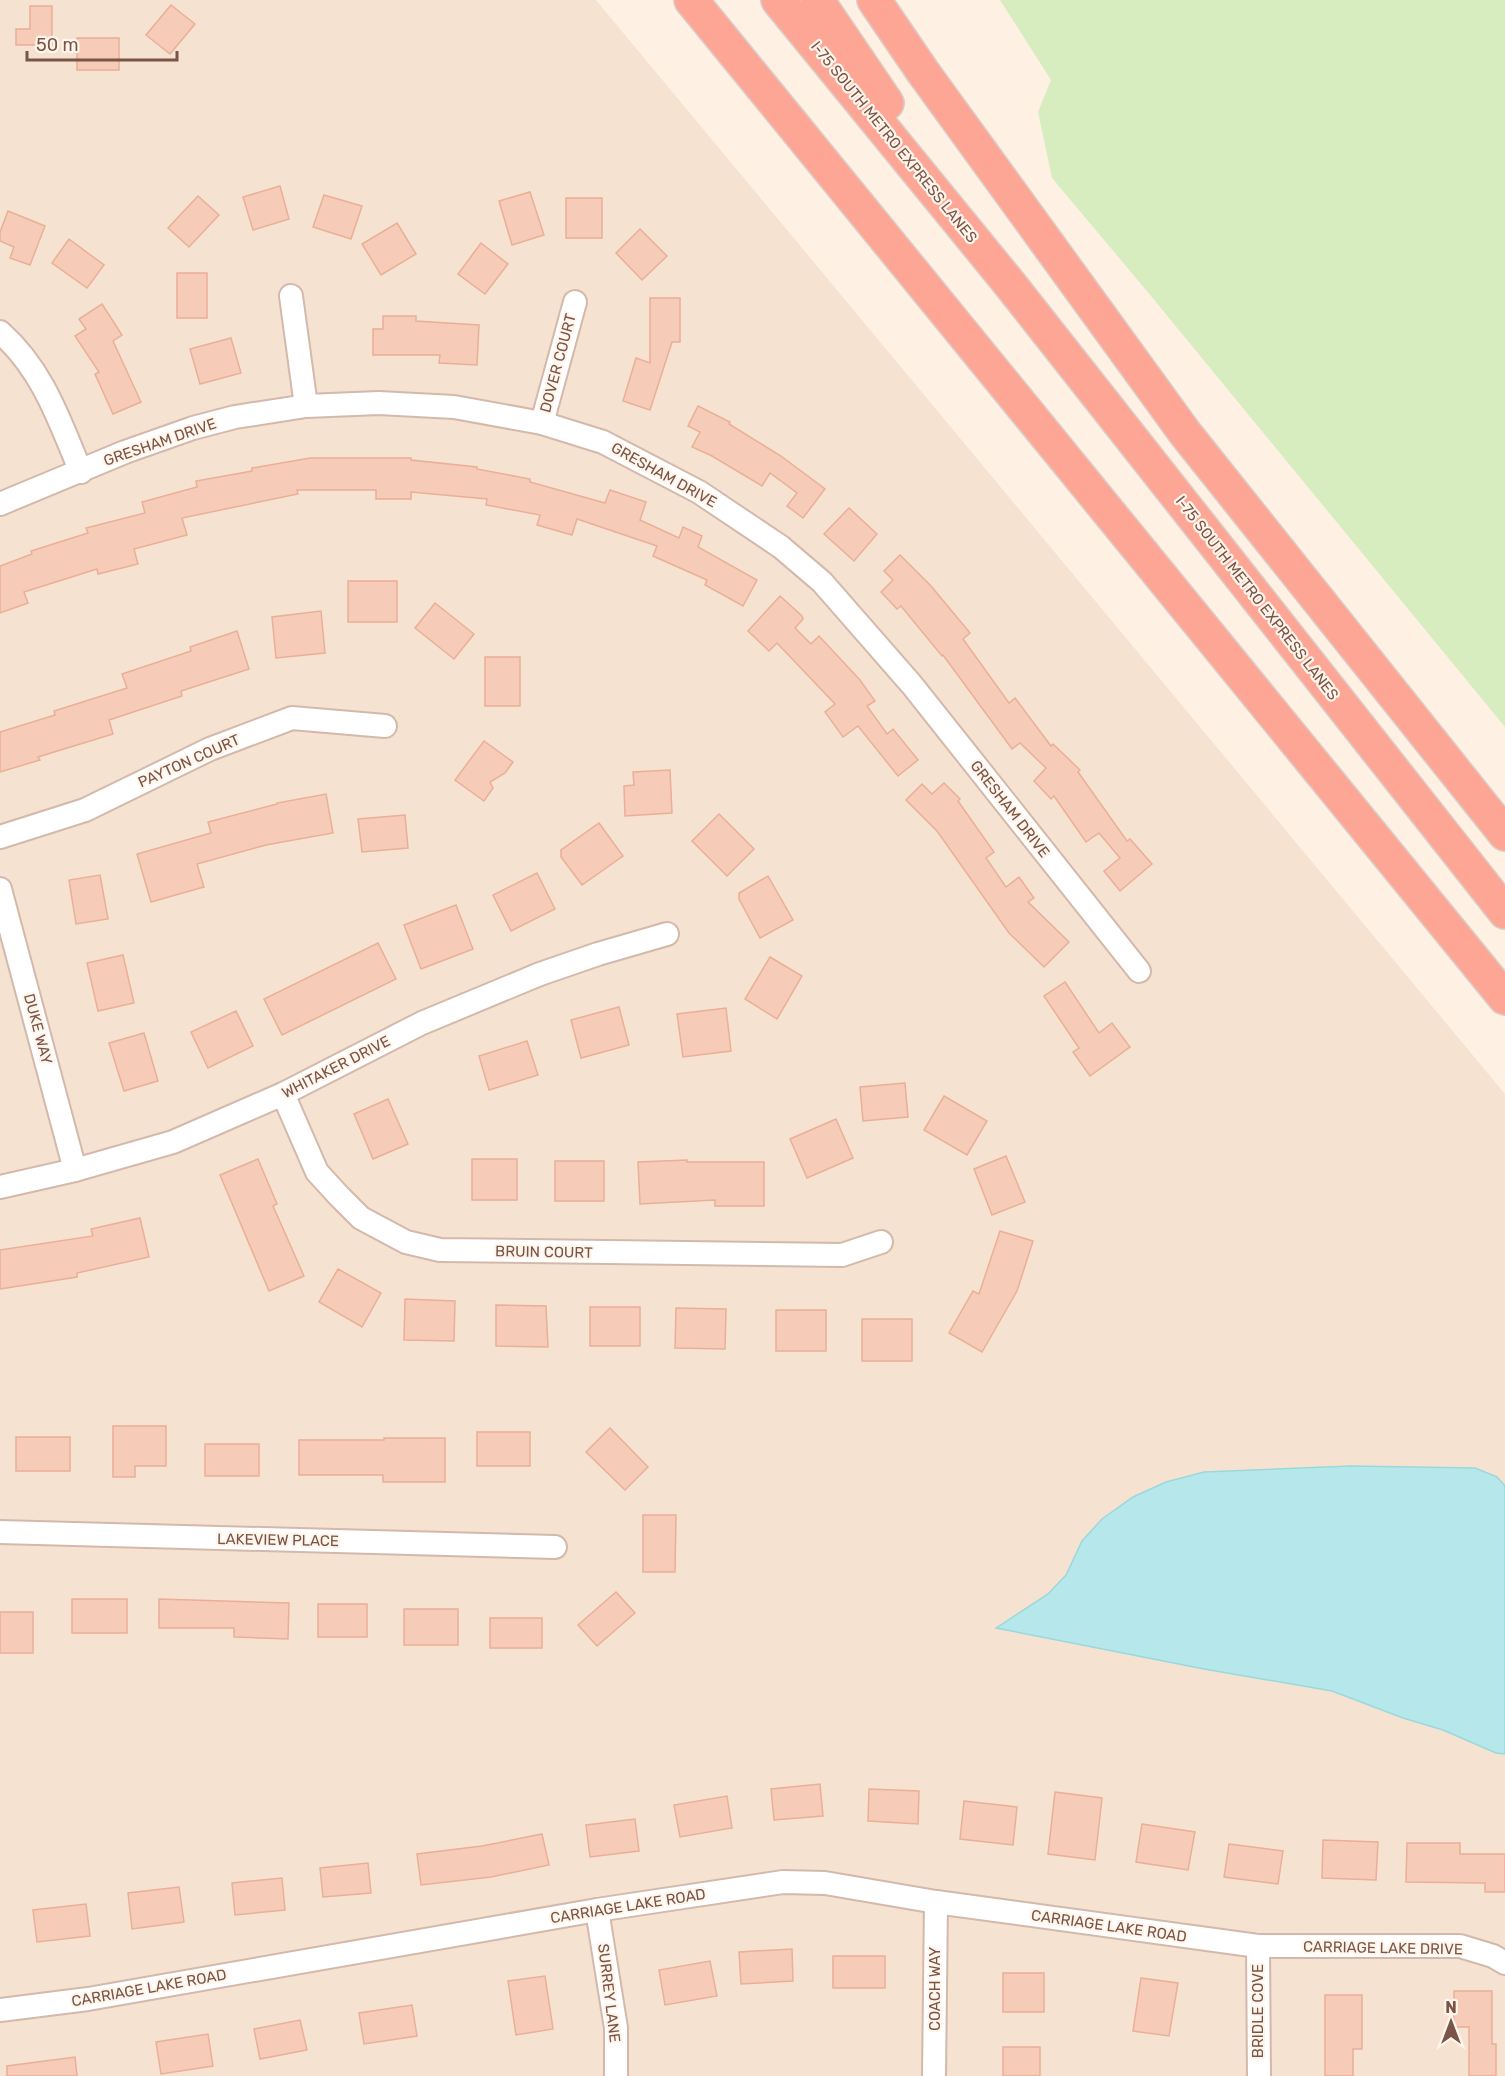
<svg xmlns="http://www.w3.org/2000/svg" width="1505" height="2076" viewBox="0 0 1505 2076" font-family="Rubik,sans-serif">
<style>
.residential{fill:#f6e2d1}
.green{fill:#d7edc0}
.water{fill:#b6e7ea;stroke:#9bd8dc;stroke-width:1.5}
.building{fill:#f6cbb8;stroke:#eaaf97;stroke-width:1.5}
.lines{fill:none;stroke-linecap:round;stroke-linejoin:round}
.street-casing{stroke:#d3b9ab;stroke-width:26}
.highway-casing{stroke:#d9cfcb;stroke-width:36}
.street{stroke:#fff;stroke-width:22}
.highway{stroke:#fea695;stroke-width:33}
.labels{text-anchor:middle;stroke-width:4.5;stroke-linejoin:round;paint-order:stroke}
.street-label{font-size:15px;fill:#795447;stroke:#fff5eb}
</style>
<rect width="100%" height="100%" fill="#fef1e3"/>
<polygon class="residential" points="0,0 596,0 1505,1094 1505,2076 0,2076"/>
<polygon class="green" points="1000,0 1505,0 1505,727 1146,290 1052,178 1038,112 1051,80"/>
<polygon class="water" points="1351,1466 1475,1468 1497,1477 1505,1486 1505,1754 1496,1753 1443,1730 1403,1718 1332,1691 1204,1669 996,1628 1048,1594 1066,1575 1082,1541 1102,1519 1133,1497 1166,1482 1204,1472"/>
<g class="building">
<polygon points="171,5 195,24 170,54 146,35"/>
<polygon points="30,6 52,6 52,45 16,45 16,29 30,29"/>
<rect x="77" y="38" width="42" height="32"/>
<polygon points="280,186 289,219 253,230 243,197"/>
<polygon points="530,192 544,235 512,245 499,201"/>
<polygon points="324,195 362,206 351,239 313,227"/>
<polygon points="198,196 219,215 189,247 168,228"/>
<rect x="566" y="198" width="36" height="40"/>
<polygon points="8,211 45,226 30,265 10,258 14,247 0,241 0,232"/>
<polygon points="397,223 416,254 381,275 362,244"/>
<polygon points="640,229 667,256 642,280 616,253"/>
<polygon points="69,239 104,265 87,288 52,263"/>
<polygon points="481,243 508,264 485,294 458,274"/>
<rect x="177" y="273" width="30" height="45"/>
<polygon points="650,298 680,298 680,342 672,342 650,410 623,401 636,358 650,363"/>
<polygon points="102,304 122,335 113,341 141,402 113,414 95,374 99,372 75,336 86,329 79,319"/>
<polygon points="383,316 416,316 416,321 479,325 477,365 439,363 440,355 373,355 373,329 383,329"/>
<polygon points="231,338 241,373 200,384 190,349"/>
<polygon points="698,406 730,422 729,424 781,456 825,489 803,518 787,506 797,493 770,473 762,486 712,456 692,447 700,432 688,426"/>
<polygon points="310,458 411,458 411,460 477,467 477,469 530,479 530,482 605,503 610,490 646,502 640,520 679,538 683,527 702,536 698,547 757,580 743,606 705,585 707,580 653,556 657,546 577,519 572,535 537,525 540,515 486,505 487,499 411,492 411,499 376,499 376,490 297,490 298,494 182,518 187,535 134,549 138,564 98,574 97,569 24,592 28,603 0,613 0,566 32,554 31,551 88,533 86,528 145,513 142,502 197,487 196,481 252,471 252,468"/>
<polygon points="849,508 877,534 854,561 824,534"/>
<polygon points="900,555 931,586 970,633 963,639 1009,703 1015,698 1051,746 1053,744 1080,770 1078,772 1127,841 1130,839 1152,864 1120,891 1104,871 1120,858 1099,833 1086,842 1054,796 1051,799 1034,781 1046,768 1020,743 1012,749 943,655 942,656 901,606 897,609 881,592 893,580 884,571"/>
<rect x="348" y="581" width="49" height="41"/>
<polygon points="780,596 802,616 803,619 795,628 811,644 819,636 860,680 875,701 867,706 887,734 893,729 918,760 898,776 858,726 843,737 825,712 835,704 777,643 769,651 748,631"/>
<polygon points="435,603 474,634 454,659 415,628"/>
<polygon points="321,611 325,653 276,658 272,617"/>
<polygon points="237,631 249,669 181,691 182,696 109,720 113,734 38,757 40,760 0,772 0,732 55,715 54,711 127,688 122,674 191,651 190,647"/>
<rect x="485" y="657" width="35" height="49"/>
<polygon points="484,741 513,762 505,773 490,782 493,788 484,801 455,780"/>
<polygon points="670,770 672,813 625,816 624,786 634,785 633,772"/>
<polygon points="944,783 960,799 958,801 994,852 986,858 1006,887 1019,877 1034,898 1028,902 1069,942 1044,967 1009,933 937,831 906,800 922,784 932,794"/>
<polygon points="326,794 333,833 266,845 197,864 204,887 151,902 137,854 211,833 208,822 277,804 277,803"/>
<polygon points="719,814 754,849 727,876 692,841"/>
<polygon points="405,815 408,848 362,852 358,819"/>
<polygon points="599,823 623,856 582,885 561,857 561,850"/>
<polygon points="537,873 555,909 511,931 493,895"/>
<polygon points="100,875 108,919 76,924 69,880"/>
<polygon points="768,876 793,920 760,938 739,899 739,893"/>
<polygon points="456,905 473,949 421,969 404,925"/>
<polygon points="378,943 396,979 282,1035 264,999"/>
<polygon points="123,955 134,1003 98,1011 87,963"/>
<polygon points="770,957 802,976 777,1019 745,999"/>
<polygon points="1065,982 1099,1033 1112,1023 1130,1047 1090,1076 1073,1052 1079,1048 1044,996"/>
<polygon points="619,1007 629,1045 581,1058 571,1020"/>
<polygon points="726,1008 731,1051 683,1057 677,1014"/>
<polygon points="236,1011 253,1046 208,1068 191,1032"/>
<polygon points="144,1033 158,1081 124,1091 109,1043"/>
<polygon points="527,1041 538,1075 489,1090 479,1056"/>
<polygon points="905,1083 908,1117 863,1121 860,1087"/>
<polygon points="944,1096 987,1121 967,1155 924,1130"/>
<polygon points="388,1099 408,1144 373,1159 354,1114"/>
<polygon points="836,1119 853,1158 807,1178 790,1139"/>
<polygon points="1006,1156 1025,1202 992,1215 974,1169"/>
<polygon points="258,1159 277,1204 273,1206 304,1276 269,1291 220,1175"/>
<rect x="472" y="1159" width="45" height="41"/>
<polygon points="687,1160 687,1162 764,1162 764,1206 715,1206 715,1200 640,1204 638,1162"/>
<rect x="555" y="1161" width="49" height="40"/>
<polygon points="140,1218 149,1257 77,1273 77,1277 0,1289 0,1250 93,1236 91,1229"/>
<polygon points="1000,1231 1033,1241 1017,1291 982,1352 949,1333 973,1291 979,1294"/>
<polygon points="338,1269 381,1293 362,1327 319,1302"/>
<polygon points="405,1299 455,1301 454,1341 404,1340"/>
<polygon points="496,1305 546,1306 548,1347 496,1346"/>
<rect x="590" y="1307" width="50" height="39"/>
<polygon points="676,1308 726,1309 725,1349 675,1348"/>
<rect x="776" y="1310" width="50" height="41"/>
<rect x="862" y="1319" width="50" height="42"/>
<polygon points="113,1426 166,1426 166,1466 135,1466 135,1477 113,1477"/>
<polygon points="610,1428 648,1467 625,1490 586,1452"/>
<rect x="477" y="1432" width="53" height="34"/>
<rect x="16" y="1437" width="54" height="34"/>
<polygon points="384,1438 445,1438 445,1482 383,1482 383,1475 299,1475 299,1440 384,1440"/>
<rect x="205" y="1444" width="54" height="32"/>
<polygon points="643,1515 676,1515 675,1572 643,1572"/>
<polygon points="616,1592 635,1613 597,1646 578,1625"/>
<rect x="72" y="1599" width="55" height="34"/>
<polygon points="159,1599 289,1603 288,1639 234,1637 234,1628 159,1628"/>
<rect x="318" y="1604" width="49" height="33"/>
<rect x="404" y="1609" width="54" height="36"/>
<rect x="0" y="1612" width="33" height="41"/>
<rect x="490" y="1618" width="52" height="30"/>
<polygon points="820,1784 823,1816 774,1820 771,1789"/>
<polygon points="869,1789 919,1791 918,1824 868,1821"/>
<polygon points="1055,1792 1102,1798 1095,1860 1048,1854"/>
<polygon points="727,1796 732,1828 680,1837 674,1805"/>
<polygon points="964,1801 1017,1807 1013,1845 960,1839"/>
<polygon points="635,1819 639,1851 590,1857 586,1825"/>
<polygon points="1142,1824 1195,1832 1188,1870 1136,1862"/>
<polygon points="542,1834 549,1865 491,1877 421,1885 417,1854 482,1846"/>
<polygon points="1323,1840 1378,1842 1376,1880 1322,1878"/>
<polygon points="1407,1843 1460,1843 1460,1854 1505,1854 1505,1892 1485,1892 1485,1883 1406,1882"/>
<polygon points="1229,1844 1283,1851 1278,1884 1224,1877"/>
<polygon points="368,1863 371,1893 323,1897 320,1868"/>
<polygon points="282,1878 285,1910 235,1915 232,1883"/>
<polygon points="179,1887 184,1922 132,1929 128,1893"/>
<polygon points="86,1904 90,1936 37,1942 33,1910"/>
<polygon points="792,1949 793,1981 741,1984 739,1952"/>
<rect x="833" y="1956" width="52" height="32"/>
<polygon points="710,1961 717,1996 665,2005 659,1970"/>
<rect x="1003" y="1973" width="41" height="39"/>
<polygon points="545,1976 553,2029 516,2035 508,1981"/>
<polygon points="1141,1978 1178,1983 1169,2036 1133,2031"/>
<polygon points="1454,1991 1492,1991 1492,2044 1496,2044 1496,2076 1469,2076 1469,2027 1454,2027"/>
<polygon points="1325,1995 1362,1995 1362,2049 1353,2049 1353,2076 1325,2076"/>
<polygon points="412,2005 417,2036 364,2044 359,2013"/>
<polygon points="300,2020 307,2050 260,2059 254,2029"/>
<polygon points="208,2034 213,2066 161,2074 156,2042"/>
<rect x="1003" y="2047" width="37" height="29"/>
<polygon points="75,2057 77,2076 7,2076 7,2066"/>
</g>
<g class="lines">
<g class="street-casing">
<g id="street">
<polyline points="291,296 306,406"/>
<path d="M0 332C43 370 59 420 81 472"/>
<polyline points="542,423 575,302"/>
<polyline points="0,504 125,452 193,428 235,417 306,406 379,403 454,407 542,423 603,442 699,492 781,547 822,582 912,685 1139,971"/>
<polyline points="0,837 85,810 210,749 292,718 385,726"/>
<polyline points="0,889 75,1170"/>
<polyline points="283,1094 317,1172 339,1196 361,1218 406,1242 440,1250 842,1255 881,1242"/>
<polyline points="0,1187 75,1170 173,1142 283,1094 422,1023 540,974 598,954 667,934"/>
<polyline points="0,1532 555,1547"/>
<polyline points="597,1910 616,2028 616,2076"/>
<polyline points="1258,1946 1259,2076"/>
<polyline points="0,2010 88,1999 597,1910 783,1882 825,1883 936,1902 1258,1946 1460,1946 1493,1956 1505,1963"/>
<polyline points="934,2076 936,1902"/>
</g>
</g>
<g class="highway-casing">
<g id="highway">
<polyline points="691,0 1505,998"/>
<polyline points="778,0 1009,283 1505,912"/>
<polyline points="817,0 887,103"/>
<polyline points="874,0 923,72 1185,433 1505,834"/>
</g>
</g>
<use href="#street" class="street"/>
<use href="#highway" class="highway"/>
</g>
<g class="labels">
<g class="street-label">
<text transform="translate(894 142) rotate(51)" y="5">I-75 SOUTH METRO EXPRESS LANES</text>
<text transform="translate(558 363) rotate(-75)" y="5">DOVER COURT</text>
<text transform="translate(160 442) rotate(-19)" y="5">GRESHAM DRIVE</text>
<text transform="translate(664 475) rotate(29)" y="5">GRESHAM DRIVE</text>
<text transform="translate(1257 598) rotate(52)" y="5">I-75 SOUTH METRO EXPRESS LANES</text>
<text transform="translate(189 761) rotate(-24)" y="5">PAYTON COURT</text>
<text transform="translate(1010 809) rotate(52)" y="5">GRESHAM DRIVE</text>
<text transform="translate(38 1029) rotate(75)" y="5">DUKE WAY</text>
<text transform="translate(336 1067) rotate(-27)" y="5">WHITAKER DRIVE</text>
<text transform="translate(544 1252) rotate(1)" y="5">BRUIN COURT</text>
<text transform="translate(278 1540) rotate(1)" y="5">LAKEVIEW PLACE</text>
<text transform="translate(628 1906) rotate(-9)" y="5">CARRIAGE LAKE ROAD</text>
<text transform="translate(1109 1926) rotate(8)" y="5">CARRIAGE LAKE ROAD</text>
<text transform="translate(1383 1948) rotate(1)" y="5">CARRIAGE LAKE DRIVE</text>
<text transform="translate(149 1988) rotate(-10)" y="5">CARRIAGE LAKE ROAD</text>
<text transform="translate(935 1989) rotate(-90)" y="5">COACH WAY</text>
<text transform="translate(609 1993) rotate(83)" y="5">SURREY LANE</text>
<text transform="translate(1258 2011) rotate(-90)" y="5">BRIDLE COVE</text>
</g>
</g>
<g transform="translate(1451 2022)" stroke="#fff5eb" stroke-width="4.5" paint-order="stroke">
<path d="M0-4.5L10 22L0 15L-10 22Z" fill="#795447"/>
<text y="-9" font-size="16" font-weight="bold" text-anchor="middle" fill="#795447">N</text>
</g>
<path d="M27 51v9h150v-9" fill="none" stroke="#795447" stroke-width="3"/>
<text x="36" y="51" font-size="18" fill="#795447" stroke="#fff5eb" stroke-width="4.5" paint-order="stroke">50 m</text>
</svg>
